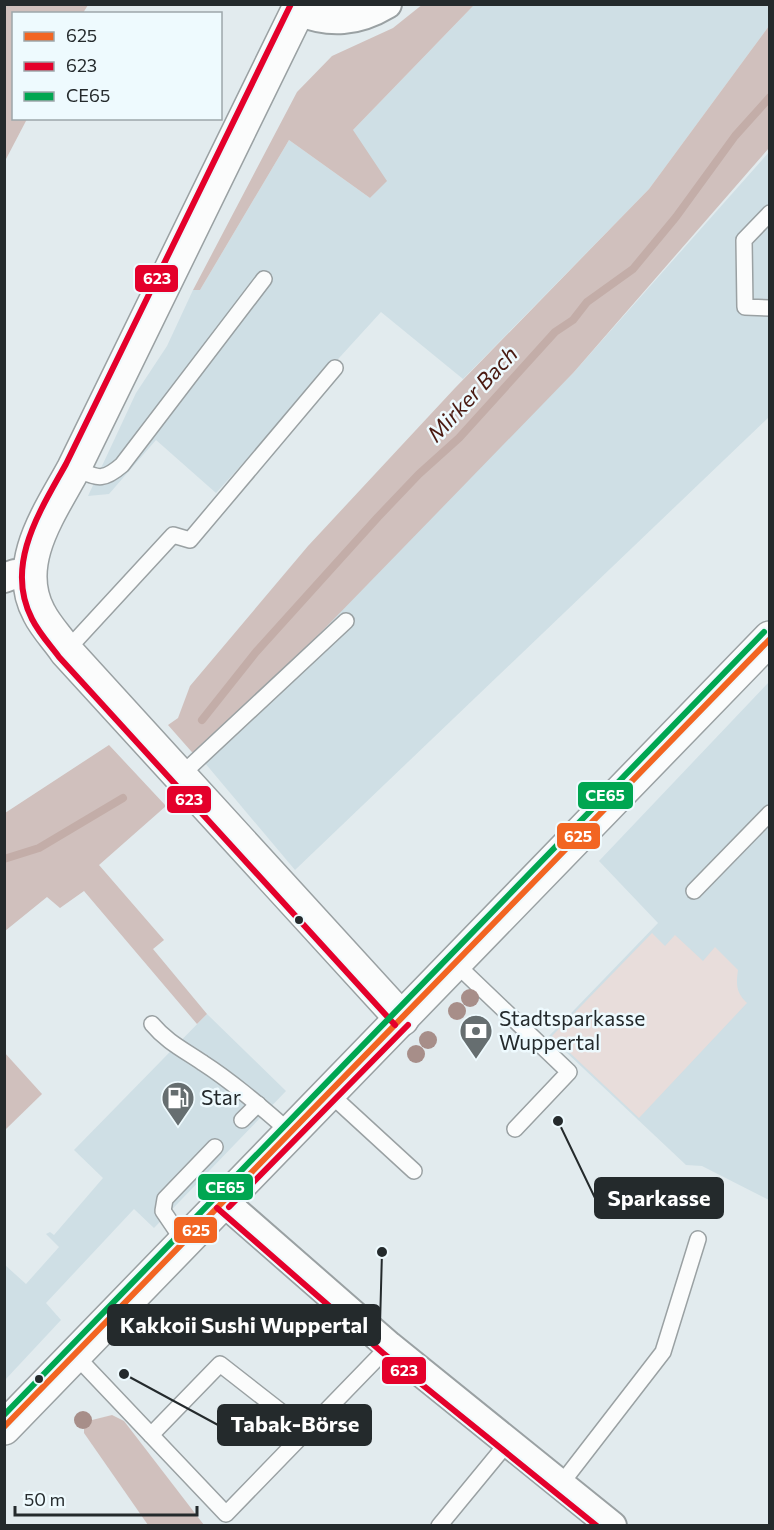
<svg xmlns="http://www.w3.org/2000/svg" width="774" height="1530" viewBox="0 0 774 1530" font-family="Commissioner,sans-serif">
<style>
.built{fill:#cfdfe5}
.green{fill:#e8dddb}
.forest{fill:#d0c0bd}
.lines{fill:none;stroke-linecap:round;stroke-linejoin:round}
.stream{stroke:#c3ada8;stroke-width:8}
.lane-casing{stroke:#9aa1a3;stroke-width:18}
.street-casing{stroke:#9aa1a3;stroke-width:32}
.secondary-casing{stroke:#9aa1a3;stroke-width:36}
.lane{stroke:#fbfcfc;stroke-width:15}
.street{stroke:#fbfcfc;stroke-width:28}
.secondary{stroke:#fbfcfc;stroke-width:33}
.bus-1-casing{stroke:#eefafe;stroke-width:10}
.bus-2-casing{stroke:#eefafe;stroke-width:10}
.bus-3-casing{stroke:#eefafe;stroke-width:10}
.bus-1{stroke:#f26522;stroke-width:6}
.bus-2{stroke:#e4002b;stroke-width:6}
.bus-3{stroke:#00a651;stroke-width:6}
.tree{fill:#a78e89}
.bus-dot{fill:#242a2c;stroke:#eefafe;stroke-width:2}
.labels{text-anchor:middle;stroke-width:5;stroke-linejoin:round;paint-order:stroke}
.poi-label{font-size:21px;fill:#242a2c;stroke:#eefafe;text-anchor:start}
.water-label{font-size:22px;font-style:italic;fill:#4a1a11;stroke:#eefafe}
.leader{fill:none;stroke:#242a2c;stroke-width:2}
.callout-dot{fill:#242a2c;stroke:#eefafe;stroke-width:2}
.callout{fill:#242a2c;stroke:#242a2c;stroke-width:2}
.callout-label{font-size:22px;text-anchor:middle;font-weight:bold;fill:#fff}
.line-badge{stroke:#eefafe;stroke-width:2}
.badge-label{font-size:16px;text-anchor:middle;font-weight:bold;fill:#fff}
</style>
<rect width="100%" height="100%" fill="#e2ebee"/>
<g class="built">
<polygon points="474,5 769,5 769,26 649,189 463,379 381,312 216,493 156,440 109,494 88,496 136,393 167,346 193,290 200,290 289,140 370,198 386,181 352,131"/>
<polygon points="769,152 769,417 295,870 194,750 574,372"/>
<polygon points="769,682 769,1200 702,1166 686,1165 549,1036 658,923 599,861"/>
<polygon points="207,1014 286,1091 154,1228 134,1209 46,1303 61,1320 5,1380 5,1265 26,1284 59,1247 46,1234 50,1232 54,1235 103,1178 74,1150"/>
</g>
<path class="green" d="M652 933 665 946 675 935 703 961 715 947 738 970C736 985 736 992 747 1003L639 1118 552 1036Z"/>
<g class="forest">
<polygon points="5,4 88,5 83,13 14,14 14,118 27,119 5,161"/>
<polygon points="423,4 474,5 353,130 387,181 370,198 289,140 200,290 193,290 297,92 332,56 393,28"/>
<polygon points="769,26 769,148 574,372 198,759 168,725 178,718 190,686 308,546 455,388 649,189"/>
<polygon points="109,745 166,806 99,865 164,940 153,949 207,1014 197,1024 84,891 60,908 47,897 5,931 5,813"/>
<polygon points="4,1052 42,1094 5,1130 4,1130"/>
<polygon points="112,1415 124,1421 204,1525 148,1525 84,1433 84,1422"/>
</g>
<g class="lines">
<g class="stream">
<polyline points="202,720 256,652 378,517 419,474 459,438 555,332 573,320 587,302 633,269 676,217 735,136 770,97"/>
<polyline points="4,859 39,848 123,798"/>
</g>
<g class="lane-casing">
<g id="lane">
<polyline points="770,213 744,240 745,307 770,308"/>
<path d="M74 468C97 477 101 483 122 465L264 279"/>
<polyline points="66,651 173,535 190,540 335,368"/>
<polyline points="180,776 346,621"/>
<polyline points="694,891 770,813"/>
<polyline points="456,964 569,1072 515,1129"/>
<path d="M152 1024C167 1042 184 1050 203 1063 234 1083 262 1108 290 1132"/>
<polyline points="329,1093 414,1171"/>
<polyline points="242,1120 258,1104"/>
<polyline points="184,1242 163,1211 165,1199 215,1147"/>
<polyline points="75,1355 226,1514 389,1346"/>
<polyline points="151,1435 220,1364 307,1432"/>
<polyline points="561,1484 663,1352 698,1239"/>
<polyline points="439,1526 509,1441"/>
</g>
</g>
<g class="street-casing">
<g id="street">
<path d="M298 11C330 24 357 22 387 4"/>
<polyline points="4,578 15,574 31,575"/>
<polyline points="223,1201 389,1346 612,1526"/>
</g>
</g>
<g class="secondary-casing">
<g id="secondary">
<path d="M301 4 74 468C51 511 12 563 39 613 46 627 58 639 66 651L402 1019"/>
<polyline points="4,1428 770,638"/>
</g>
</g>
<use href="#lane" class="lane"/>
<use href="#street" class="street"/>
<use href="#secondary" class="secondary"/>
<g class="bus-1-casing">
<polyline id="bus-1" points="4,1427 770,639"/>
</g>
<g class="bus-2-casing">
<g id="bus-2">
<path d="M291 4 66 464C40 511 4 565 32 619 39 633 50 645 59 657L395 1025"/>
<polyline points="229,1207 408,1025"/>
<polyline points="217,1208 383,1353 597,1526"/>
</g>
</g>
<g class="bus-3-casing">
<polyline id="bus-3" points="4,1415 764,632"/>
</g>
<use href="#bus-1" class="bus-1"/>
<use href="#bus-2" class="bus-2"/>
<use href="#bus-3" class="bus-3"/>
</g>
<g class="tree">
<circle cx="470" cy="998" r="9"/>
<circle cx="457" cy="1011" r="9"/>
<circle cx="428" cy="1040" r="9"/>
<circle cx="416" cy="1054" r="9"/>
<circle cx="83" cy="1420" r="9"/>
</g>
<defs>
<g id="bank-pin" transform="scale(1.725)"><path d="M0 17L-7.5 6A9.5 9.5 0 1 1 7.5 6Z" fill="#666e70" stroke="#eefafe"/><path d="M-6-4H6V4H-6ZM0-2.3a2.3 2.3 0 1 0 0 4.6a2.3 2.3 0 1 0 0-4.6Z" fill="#fff"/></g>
<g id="fuel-pin" transform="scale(1.725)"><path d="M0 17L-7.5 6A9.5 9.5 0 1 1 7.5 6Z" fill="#666e70" stroke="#eefafe"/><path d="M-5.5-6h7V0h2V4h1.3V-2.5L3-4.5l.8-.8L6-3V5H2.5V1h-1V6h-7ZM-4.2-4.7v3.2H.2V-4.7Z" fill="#fff"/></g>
</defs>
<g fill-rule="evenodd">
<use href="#bank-pin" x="476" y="1031"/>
<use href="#fuel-pin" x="178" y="1098"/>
</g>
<g class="bus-dot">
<circle cx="299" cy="920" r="5"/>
<circle cx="39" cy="1379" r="5"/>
</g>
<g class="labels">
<g class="poi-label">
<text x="499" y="1026">Stadtsparkasse<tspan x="499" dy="24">Wuppertal</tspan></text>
<text x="201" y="1105">Star</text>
</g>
<g class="water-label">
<text transform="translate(472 394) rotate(-47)" y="8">Mirker Bach</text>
</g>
</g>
<path class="leader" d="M558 1121L595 1198M382 1252L380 1325M124 1374L218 1425"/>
<g class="callout-dot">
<circle cx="558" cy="1121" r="6"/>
<circle cx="382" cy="1252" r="6"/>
<circle cx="124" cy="1374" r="6"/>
</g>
<g class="callout">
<rect x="595" y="1178" width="128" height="40" rx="6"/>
<rect x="108" y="1305" width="272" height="40" rx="6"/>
<rect x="218" y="1405" width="153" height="40" rx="6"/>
</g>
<g class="callout-label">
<text x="659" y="1206">Sparkasse</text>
<text x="244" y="1333">Kakkoii Sushi Wuppertal</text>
<text x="295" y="1432">Tabak-Börse</text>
</g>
<g class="line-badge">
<rect x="134" y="264" width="45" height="29" rx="6" fill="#e4002b"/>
<rect x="577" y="781" width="57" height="29" rx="6" fill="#00a651"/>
<rect x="166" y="785" width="46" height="29" rx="6" fill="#e4002b"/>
<rect x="556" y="822" width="45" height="28" rx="6" fill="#f26522"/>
<rect x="197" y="1173" width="57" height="28" rx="6" fill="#00a651"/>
<rect x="173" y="1216" width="45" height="28" rx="6" fill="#f26522"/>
<rect x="381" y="1356" width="46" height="29" rx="6" fill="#e4002b"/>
</g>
<g class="badge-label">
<text x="157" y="284">623</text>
<text x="605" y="801">CE65</text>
<text x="189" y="805">623</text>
<text x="578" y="842">625</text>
<text x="225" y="1193">CE65</text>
<text x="196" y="1236">625</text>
<text x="404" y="1376">623</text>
</g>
<rect width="774" height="1530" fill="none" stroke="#242a2c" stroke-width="12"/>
<rect x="12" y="12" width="210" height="108" fill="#eefafe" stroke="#9da7aa" stroke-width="1.5"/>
<rect x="24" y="32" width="30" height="9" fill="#f26522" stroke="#9da7aa" stroke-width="1.5"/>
<text x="66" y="42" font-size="18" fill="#242a2c">625</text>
<rect x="24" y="62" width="30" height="9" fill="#e4002b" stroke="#9da7aa" stroke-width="1.5"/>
<text x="66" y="72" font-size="18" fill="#242a2c">623</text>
<rect x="24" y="92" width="30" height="9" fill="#00a651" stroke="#9da7aa" stroke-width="1.5"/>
<text x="66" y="102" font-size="18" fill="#242a2c">CE65</text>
<path d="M15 1506v9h182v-9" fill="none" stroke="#242a2c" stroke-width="3"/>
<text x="24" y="1506" font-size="18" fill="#242a2c" stroke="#eefafe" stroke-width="4.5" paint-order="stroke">50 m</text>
</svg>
